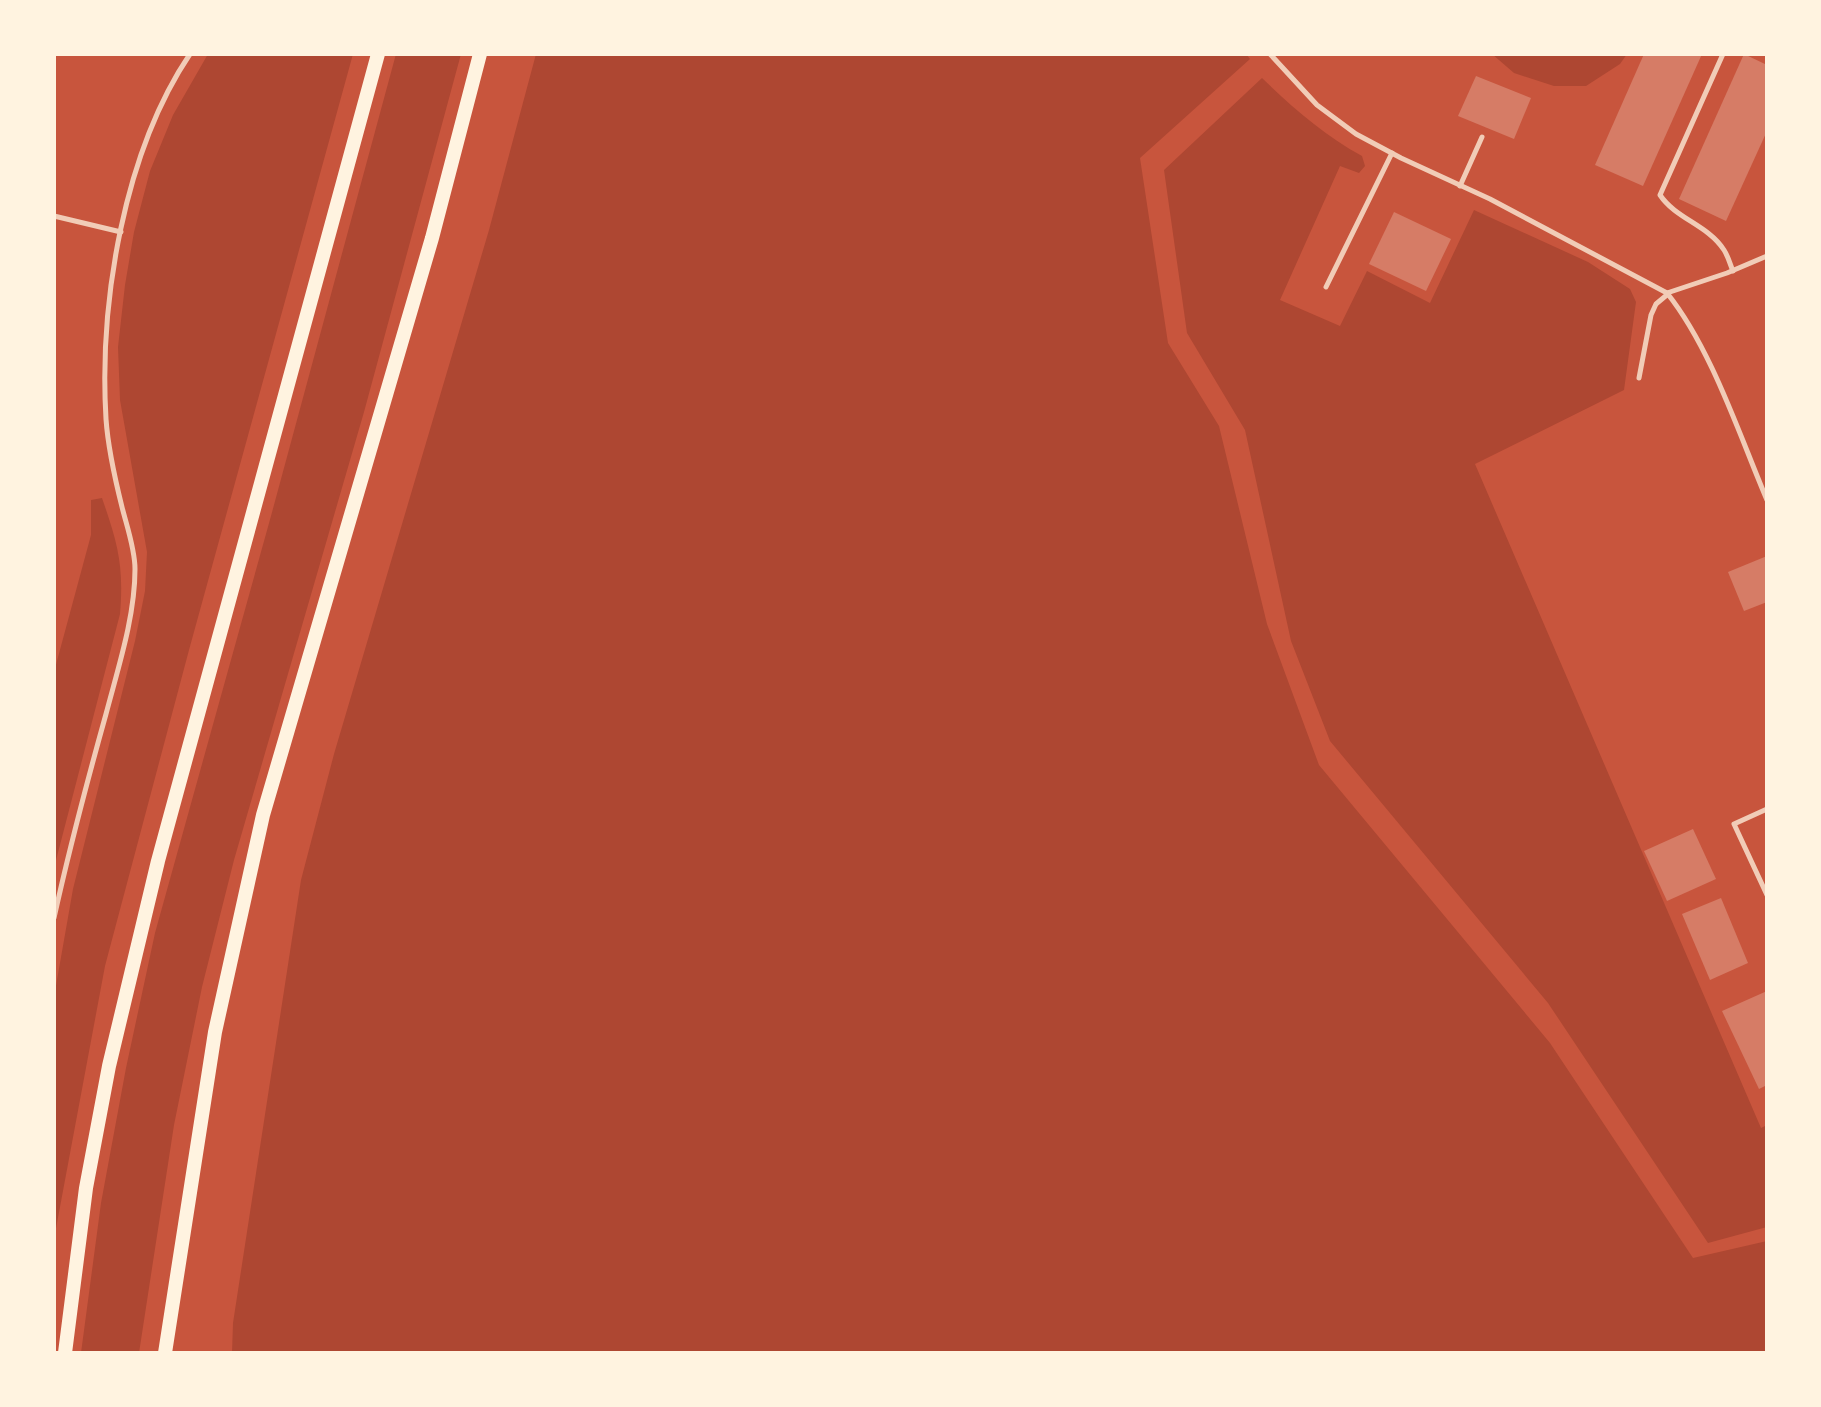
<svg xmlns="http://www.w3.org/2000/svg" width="1821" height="1407" viewBox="0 0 1821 1407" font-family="Rubik,sans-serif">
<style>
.green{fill:#ae4732}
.building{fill:#d67c66}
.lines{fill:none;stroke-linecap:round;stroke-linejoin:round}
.service{stroke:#f1ccb7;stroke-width:5}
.secondary{stroke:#fff3e0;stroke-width:14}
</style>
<rect width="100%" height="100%" fill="#c8553d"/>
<g class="green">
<polygon points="208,54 353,54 189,650 105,966 54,1239 54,997 73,889 135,641 145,591 147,552 120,400 118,347 125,285 134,232 150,171 173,115"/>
<polygon points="396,54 461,54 364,412 234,860 202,987 174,1125 139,1353 81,1353 101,1203 126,1068 155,933 271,516"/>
<polygon points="536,54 1246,54 1250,59 1140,158 1168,343 1219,426 1267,624 1319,765 1550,1043 1693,1258 1767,1241 1767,1353 232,1353 233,1323 301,880 334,754 489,230"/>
<polygon points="1492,54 1627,54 1620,64 1586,86 1554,86 1514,73"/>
<path d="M1262 78C1293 108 1324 135 1362 156L1365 166 1359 173 1340 166 1280 300 1340 326 1367 271 1430 303 1474 210 1588 262 1630 289 1636 302 1624 390 1475 464 1761 1128 1767 1125V1227L1708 1243 1548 1003 1330 741 1291 641 1245 430 1187 333 1164 170Z"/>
<path d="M102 498C118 544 124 566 120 614L54 868V672L91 535V500Z"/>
</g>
<g class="building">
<polygon points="1644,54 1702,54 1643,186 1595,165"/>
<polygon points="1744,54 1767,65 1767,131 1726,221 1679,199"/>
<polygon points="1476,76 1531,98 1514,139 1458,116"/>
<polygon points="1394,212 1451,239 1426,291 1369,264"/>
<polygon points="1767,556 1767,602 1744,611 1728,572"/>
<polygon points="1693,829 1716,879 1667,901 1644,851"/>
<polygon points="1721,898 1748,963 1710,980 1682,914"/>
<polygon points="1767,991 1767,1085 1759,1089 1722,1011"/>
</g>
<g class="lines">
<g class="service">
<path d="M1270 54 1317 105 1356 134 1401 158 1490 199 1667 293C1711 348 1739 434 1767 500"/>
<path d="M1723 54 1660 195C1676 219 1708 225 1724 250 1728 256 1730 264 1733 271"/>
<polyline points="1460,186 1482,137"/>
<polyline points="54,216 121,232"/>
<polyline points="1326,287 1392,153"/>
<polyline points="1667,293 1727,273 1767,256"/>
<polyline points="1639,378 1651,315 1656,304 1668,294"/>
<polyline points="1767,809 1734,824 1767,895"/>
<path d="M54 918C69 850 87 782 106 714 118 668 135 617 135 569 135 549 127 527 122 507 115 479 108 448 106 419 99 302 124 152 190 54"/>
</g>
<g class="secondary">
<polyline points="65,1353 86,1188 109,1066 158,861 378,54"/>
<polyline points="165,1353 215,1032 263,815 432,238 480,54"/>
</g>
</g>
<rect width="1821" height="1407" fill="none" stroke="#fff3e0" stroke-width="112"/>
</svg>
